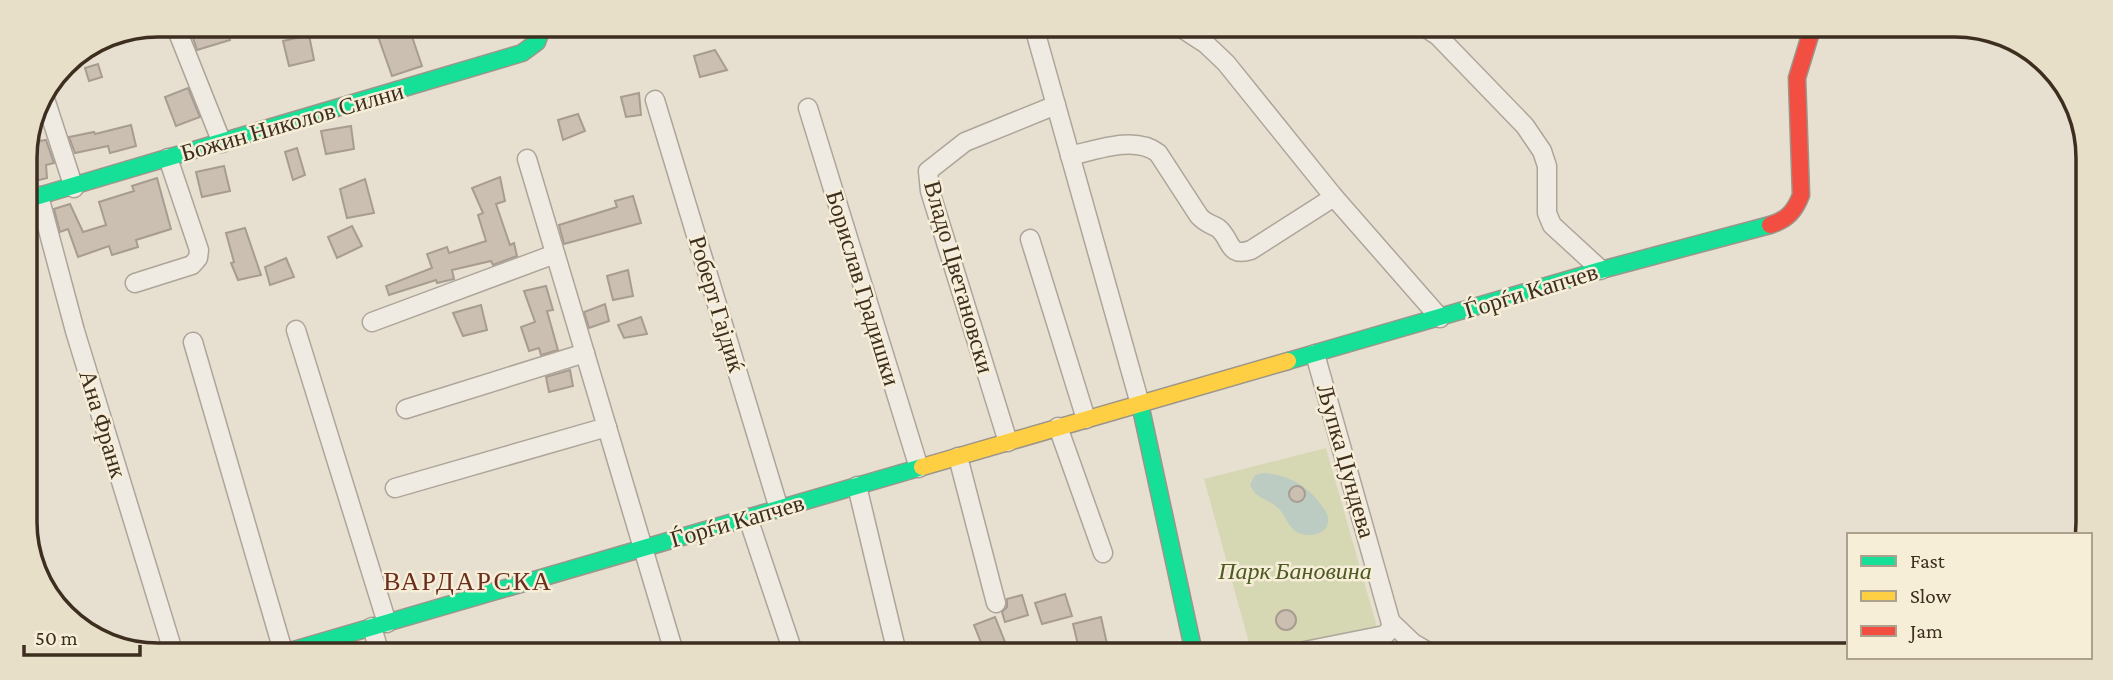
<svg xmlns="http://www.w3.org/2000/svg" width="2113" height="680" viewBox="0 0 2113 680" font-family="'Crimson Pro',serif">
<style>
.green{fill:#d6d7b3}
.water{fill:#bcccc2}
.building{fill:#cbbfb2;stroke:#a89c90;stroke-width:2}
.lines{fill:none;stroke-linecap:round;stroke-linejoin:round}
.street-casing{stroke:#ada599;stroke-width:21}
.fast-casing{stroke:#9c958a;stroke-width:19}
.slow-casing{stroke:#9c958a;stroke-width:19}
.jam-casing{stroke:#9c958a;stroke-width:19}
.street{stroke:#efebe3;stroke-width:18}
.fast{stroke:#16e098;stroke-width:16}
.slow{stroke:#ffcf43;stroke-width:16}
.jam{stroke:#f24e42;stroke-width:16}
.labels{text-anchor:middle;stroke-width:5;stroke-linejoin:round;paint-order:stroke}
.street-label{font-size:24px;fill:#3d2e20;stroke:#f7eed8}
.park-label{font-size:24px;font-style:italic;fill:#4d5a26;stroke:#f7eed8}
.neighbourhood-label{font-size:26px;letter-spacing:2px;fill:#6b2e1e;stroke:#f7eed8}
.rim{fill:none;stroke:#3d2e20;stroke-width:3.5}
</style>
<rect width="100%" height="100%" fill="#e7e0d1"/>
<polygon class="green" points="1326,448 1377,627 1278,654 1252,654 1204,479"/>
<path class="water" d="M1263 473C1289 475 1307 485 1322 506 1325 510 1329 515 1328 521 1328 536 1304 539 1294 530 1287 524 1285 514 1278 508 1268 499 1255 498 1250 485L1255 475Z"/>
<g class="building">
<polygon points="374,25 408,25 422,66 392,76"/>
<polygon points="227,28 230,40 197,50 193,38"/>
<polygon points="309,35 314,60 289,66 283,41"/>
<polygon points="715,50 727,70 700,77 694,56"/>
<polygon points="98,64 102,77 89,81 85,68"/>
<polygon points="188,88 200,117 176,126 165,97"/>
<polygon points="639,93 641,115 626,117 621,97"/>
<polygon points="578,114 585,131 563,140 558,120"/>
<polygon points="131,125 136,146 110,153 108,146 75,153 69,137 94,132 95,134"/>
<polygon points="351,126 354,149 326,154 321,131"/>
<polygon points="46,140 54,163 46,165 47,178 31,182 28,168 25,169 25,150 28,143"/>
<polygon points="297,148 305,175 293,180 285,152"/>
<polygon points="224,166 230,191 202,197 196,172"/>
<polygon points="500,177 505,201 496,204 510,245 514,243 517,256 493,265 491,261 452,270 454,279 437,283 436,280 389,295 386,286 432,268 427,254 447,247 449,253 486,241 478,215 483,213 472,188"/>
<polygon points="157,178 171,229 136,240 138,247 112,255 109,246 78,257 68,229 60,232 54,209 70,204 83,232 106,225 99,202 134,191 132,186"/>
<polygon points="365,179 374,213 347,218 340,189"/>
<polygon points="633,196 641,223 564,244 559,225 617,207 615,201"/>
<polygon points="352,226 362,246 337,258 328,237"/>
<polygon points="245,228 261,275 238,280 231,263 234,262 226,233"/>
<polygon points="286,258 294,277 270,285 265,267"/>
<polygon points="628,270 633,296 613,300 607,276"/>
<polygon points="546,286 553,310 547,311 558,350 541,355 539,348 529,351 521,327 535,322 524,291"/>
<polygon points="605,304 609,321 589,328 584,312"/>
<polygon points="481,305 487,330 463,336 453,313"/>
<polygon points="641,317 647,334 624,338 618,325"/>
<polygon points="570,370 573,386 549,392 546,377"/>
<circle cx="1297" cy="494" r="8"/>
<polygon points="1065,594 1072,616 1042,624 1035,603"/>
<polygon points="1022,595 1028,615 1005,622 1002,612 1007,607 1007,599"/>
<circle cx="1286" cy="620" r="10"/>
<polygon points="995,617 1005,642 984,650 974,625"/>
<polygon points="1101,617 1109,653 1080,653 1073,624"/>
</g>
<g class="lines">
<g class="street-casing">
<g id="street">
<polyline points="175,25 222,143"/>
<polyline points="1034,27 1140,404"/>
<polyline points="1180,27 1206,44 1226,63 1334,197 1440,318"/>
<polyline points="1426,28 1438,36 1525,126 1542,151 1547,166 1547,213 1552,225 1601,270"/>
<polyline points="655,100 779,509"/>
<polyline points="46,102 74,188"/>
<polyline points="808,108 919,468"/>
<path d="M1070 156C1096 150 1135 135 1158 153L1199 216C1205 223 1211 224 1218 228 1232 239 1227 258 1251 250L1334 197"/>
<polyline points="527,159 674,652"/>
<polyline points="39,196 75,331 173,651"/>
<polyline points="1030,239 1086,419"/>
<polyline points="135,283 192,265 198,258 199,250 168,158"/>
<polyline points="372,322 555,254"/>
<polyline points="296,330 387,623"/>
<polyline points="193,342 283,651"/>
<polyline points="406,409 585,353"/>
<polyline points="1058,427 1103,553"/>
<polyline points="1008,442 930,191 928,171 965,142 1056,105"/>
<polyline points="958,457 996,603"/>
<polyline points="857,486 897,653"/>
<polyline points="395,488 607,427"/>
<polyline points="748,518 793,652"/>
<polyline points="27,540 33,560"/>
<polyline points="1392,623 1413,643 1432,654"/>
<polyline points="372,627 379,651"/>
<polyline points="1290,654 1385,635 1392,627 1315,354"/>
</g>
</g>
<g class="fast-casing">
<g id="fast">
<polyline points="25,200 522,53 537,42 543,25"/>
<polyline points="1288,361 1601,270 1770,225"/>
<polyline points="1140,404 1194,653"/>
<polyline points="290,651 922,467"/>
</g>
</g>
<g class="slow-casing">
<polyline id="slow" points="922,467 1288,361"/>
</g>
<g class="jam-casing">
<path id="jam" d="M1770 225C1787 220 1795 211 1801 195L1797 78 1812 29"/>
</g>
<use href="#street" class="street"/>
<use href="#fast" class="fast"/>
<use href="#slow" class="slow"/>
<use href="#jam" class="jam"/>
</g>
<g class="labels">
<g class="street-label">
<text transform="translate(292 122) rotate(-16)" y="8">Божин Николов Силни</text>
<text transform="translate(959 277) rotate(74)" y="8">Владо Цветановски</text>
<text transform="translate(863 288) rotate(73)" y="8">Борислав Градишки</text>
<text transform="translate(1531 291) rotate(-17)" y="8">Ѓорѓи Капчев</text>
<text transform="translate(717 304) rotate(73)" y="8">Роберт Гајдиќ</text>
<text transform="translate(103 424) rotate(73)" y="8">Ана Франк</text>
<text transform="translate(1346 461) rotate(74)" y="8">Љупка Џундева</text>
<text transform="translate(737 521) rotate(-16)" y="8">Ѓорѓи Капчев</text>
</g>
<g class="park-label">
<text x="1295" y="579">Парк Бановина</text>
</g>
<g class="neighbourhood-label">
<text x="468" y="590">ВАРДАРСКА</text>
</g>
</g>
<path d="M0 0H2113V680H0ZM158 37H1955A121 121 0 0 1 2076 158V522A121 121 0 0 1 1955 643H158A121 121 0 0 1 37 522V158A121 121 0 0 1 158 37Z" fill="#e8dfc9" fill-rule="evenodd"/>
<path class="rim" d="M158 37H1955A121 121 0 0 1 2076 158V522A121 121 0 0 1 1955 643H158A121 121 0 0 1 37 522V158A121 121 0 0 1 158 37Z"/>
<rect x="1847" y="533" width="245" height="126" fill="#f7eed8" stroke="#ada18e" stroke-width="2"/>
<rect x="1861" y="556" width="35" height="10" fill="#16e098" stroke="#ada18e" stroke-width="2"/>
<text x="1910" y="568" font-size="21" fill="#3d2e20">Fast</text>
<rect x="1861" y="591" width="35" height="10" fill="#ffcf43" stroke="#ada18e" stroke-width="2"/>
<text x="1910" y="603" font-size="21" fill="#3d2e20">Slow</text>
<rect x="1861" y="626" width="35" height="10" fill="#f24e42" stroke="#ada18e" stroke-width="2"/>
<text x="1910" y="638" font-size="21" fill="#3d2e20">Jam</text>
<path d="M24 645v10h116v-10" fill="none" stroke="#3d2e20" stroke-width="3.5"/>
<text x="35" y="645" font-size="21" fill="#3d2e20" stroke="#f7eed8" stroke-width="5" paint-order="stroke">50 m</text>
</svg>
